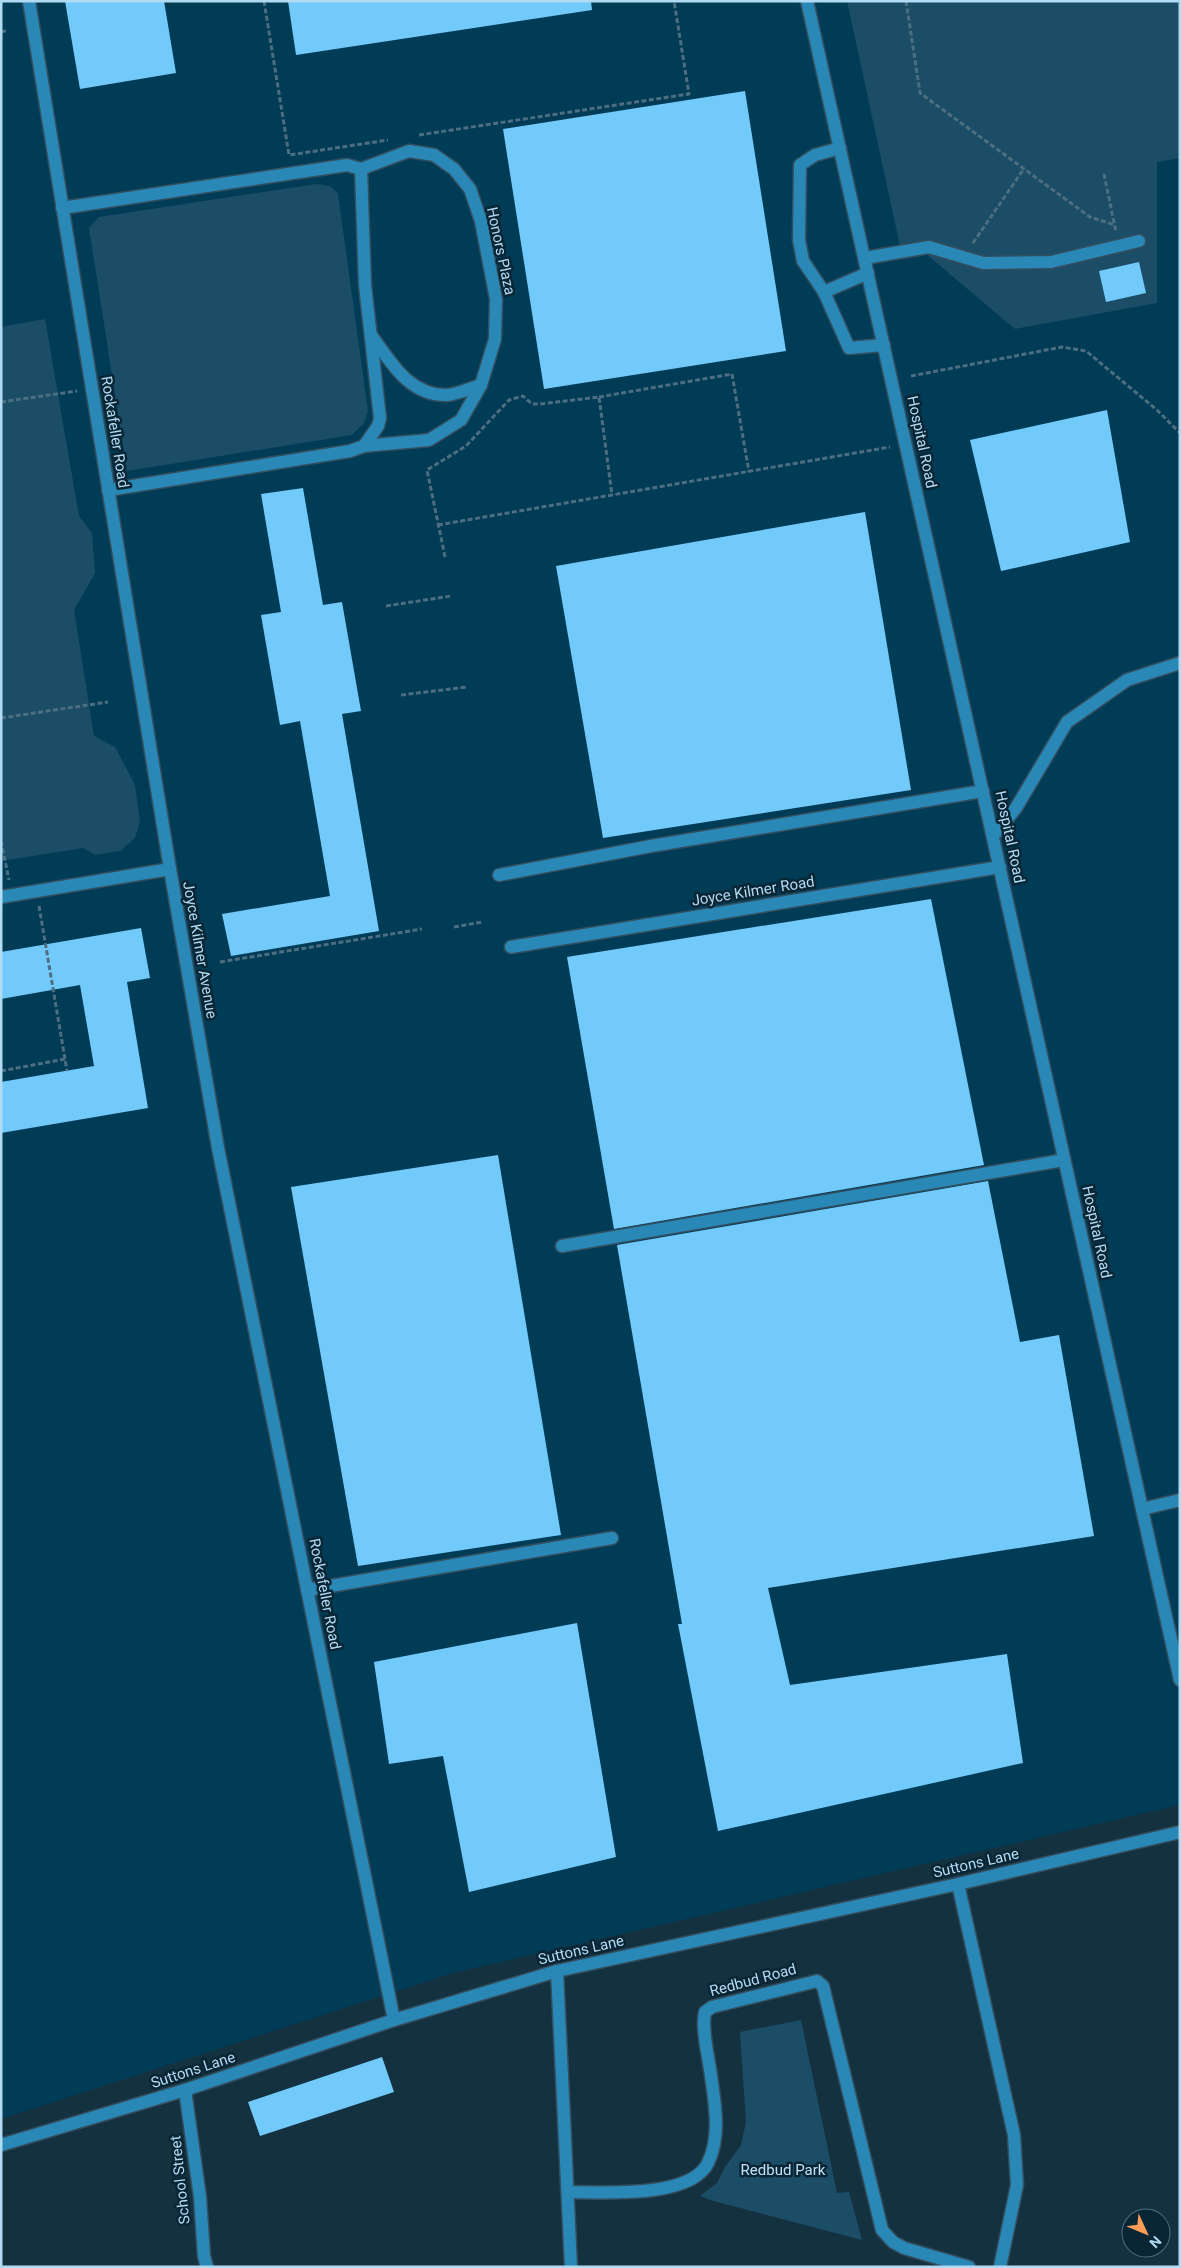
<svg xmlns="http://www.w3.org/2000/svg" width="1181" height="2268" viewBox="0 0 1181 2268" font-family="Roboto,sans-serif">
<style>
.built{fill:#003c56}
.green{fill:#1c4d67}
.building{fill:#72cafb}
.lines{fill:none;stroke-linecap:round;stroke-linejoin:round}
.minor-casing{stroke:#324e5f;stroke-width:15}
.path{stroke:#4d6e80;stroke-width:3;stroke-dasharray:5 2.5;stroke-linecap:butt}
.minor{stroke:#2a88b6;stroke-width:12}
.labels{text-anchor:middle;stroke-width:5;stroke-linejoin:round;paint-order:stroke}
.street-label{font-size:15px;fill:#b1daf3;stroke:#0a2635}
.park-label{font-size:15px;fill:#bde1f7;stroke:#0a2635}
</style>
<rect width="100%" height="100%" fill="#143140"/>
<polygon class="built" points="1,1 1180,1 1180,1805 453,1973 1,2119"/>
<g class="green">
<polygon points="847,1 1180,1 1180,158 1157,162 1157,303 1015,329 926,254 903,260"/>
<polygon points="316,184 330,186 338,194 368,411 364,423 352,435 127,471 89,228 99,217"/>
<polygon points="45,319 79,516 92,533 95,573 74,610 94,736 115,747 135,785 140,822 135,838 120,851 95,855 83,848 1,861 1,327"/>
<polygon points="801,2020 837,2193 849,2192 862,2240 710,2200 700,2196 717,2183 725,2167 741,2145 746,2122 740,2032"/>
</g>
<g class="building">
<polygon points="65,1 164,1 176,73 80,89"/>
<polygon points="288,1 591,1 592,10 296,55"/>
<polygon points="745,91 786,351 544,389 503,129"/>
<polygon points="1139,262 1146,293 1106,302 1099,271"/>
<polygon points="1107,410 1130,542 1001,571 970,440"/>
<polygon points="303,488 323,605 342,602 361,711 342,714 379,931 231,956 222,914 330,896 300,721 280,725 261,615 281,612 261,494"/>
<polygon points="865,512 911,790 603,838 556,566"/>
<polygon points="931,899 984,1165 614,1229 567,957"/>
<polygon points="141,928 150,978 127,982 148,1108 1,1133 1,1082 94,1066 80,985 1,999 1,952"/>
<polygon points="498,1155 561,1535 358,1566 291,1187"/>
<polygon points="988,1181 1020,1342 1059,1335 1094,1536 768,1588 790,1685 1007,1654 1023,1763 718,1831 678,1624 682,1624 617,1245"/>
<polygon points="577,1623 616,1857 469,1892 443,1756 389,1764 374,1662"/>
<polygon points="382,2057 394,2092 260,2136 248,2102"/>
</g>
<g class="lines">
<g class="minor-casing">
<g id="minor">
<polyline points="29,1 170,869 218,1148 394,2020"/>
<polyline points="807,1 1180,1680"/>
<polyline points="361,169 365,285 380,418 378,426 364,446"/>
<polyline points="62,208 347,165 361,169 409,151 434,155 454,169 470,189 481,221 496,299 495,339 481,385 461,420 429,440 364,446 350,451 108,490"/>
<polyline points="865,258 929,247 983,263 1051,262 1139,241"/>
<polyline points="868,273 824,292 849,348 884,345"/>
<polyline points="824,292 803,261 799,240 800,165 815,155 840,148"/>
<path d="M371 335C391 362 409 396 447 395 458 394 471 388 481 385"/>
<polyline points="993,836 1016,808 1067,722 1127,680 1180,663"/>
<polyline points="499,875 651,846 983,791"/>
<polyline points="1,897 170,869"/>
<polyline points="511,947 1000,867"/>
<polyline points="562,1246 1064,1160"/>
<polyline points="1142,1509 1180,1500"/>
<polyline points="307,1590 612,1538"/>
<polyline points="958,1884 1014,2135 1017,2185 1000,2267"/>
<polyline points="557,1971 571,2267"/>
<polyline points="185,2090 200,2197 204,2256 207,2267"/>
<polyline points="1,2145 185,2090 394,2020 557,1971 958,1884 1180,1832"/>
<path d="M568 2192C602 2192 690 2199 708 2163 721 2136 715 2104 711 2076 709 2059 701 2029 705 2012L712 2007 817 1981 823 1986 882 2230 893 2242 904 2248 969 2267"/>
</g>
</g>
<g class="path">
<polyline points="264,1 289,155 388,140"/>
<polyline points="906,1 920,93 1090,217 1115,225"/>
<polyline points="1,32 8,30"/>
<polyline points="419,135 689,94 674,1"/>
<polyline points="1104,174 1116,232"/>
<polyline points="973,243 1023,170"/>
<polyline points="911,376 1062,347 1086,351 1157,410 1180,433"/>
<polyline points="599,397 732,374 749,472"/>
<polyline points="1,402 77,391"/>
<polyline points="438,525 890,447"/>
<polyline points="445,557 427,470 466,446 509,400 523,396 532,404 540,404 599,397 612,495"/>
<polyline points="386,606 451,596"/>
<polyline points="401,695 467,687"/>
<polyline points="1,718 108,702"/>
<polyline points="1,841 9,880"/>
<polyline points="39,906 67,1071"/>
<polyline points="454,927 482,922"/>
<polyline points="220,962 422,929"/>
<polyline points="1,1071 65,1059"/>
</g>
<use href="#minor" class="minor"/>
</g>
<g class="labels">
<g class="street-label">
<text transform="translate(501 251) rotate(78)" y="5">Honors Plaza</text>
<text transform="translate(115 432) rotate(81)" y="5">Rockafeller Road</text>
<text transform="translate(922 442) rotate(78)" y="5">Hospital Road</text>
<text transform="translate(1010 837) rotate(78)" y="5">Hospital Road</text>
<text transform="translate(753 891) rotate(-9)" y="5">Joyce Kilmer Road</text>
<text transform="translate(200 950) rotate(80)" y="5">Joyce Kilmer Avenue</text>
<text transform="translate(1097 1232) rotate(78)" y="5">Hospital Road</text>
<text transform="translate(325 1594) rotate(79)" y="5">Rockafeller Road</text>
<text transform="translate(976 1863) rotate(-13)" y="5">Suttons Lane</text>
<text transform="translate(581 1950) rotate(-13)" y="5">Suttons Lane</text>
<text transform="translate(753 1980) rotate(-15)" y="5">Redbud Road</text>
<text transform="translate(193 2070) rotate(-18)" y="5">Suttons Lane</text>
<text transform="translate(180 2180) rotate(-96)" y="5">School Street</text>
</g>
<g class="park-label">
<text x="783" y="2175">Redbud Park</text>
</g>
</g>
<rect width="1181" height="2268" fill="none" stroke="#b1daf3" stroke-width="5"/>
<g transform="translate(1146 2233) rotate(134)"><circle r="24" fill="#0a2635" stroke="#4d6e81"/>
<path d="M0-4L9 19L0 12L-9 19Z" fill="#fd9c56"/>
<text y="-8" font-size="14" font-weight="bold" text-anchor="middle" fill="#b1daf3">N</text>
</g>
</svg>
